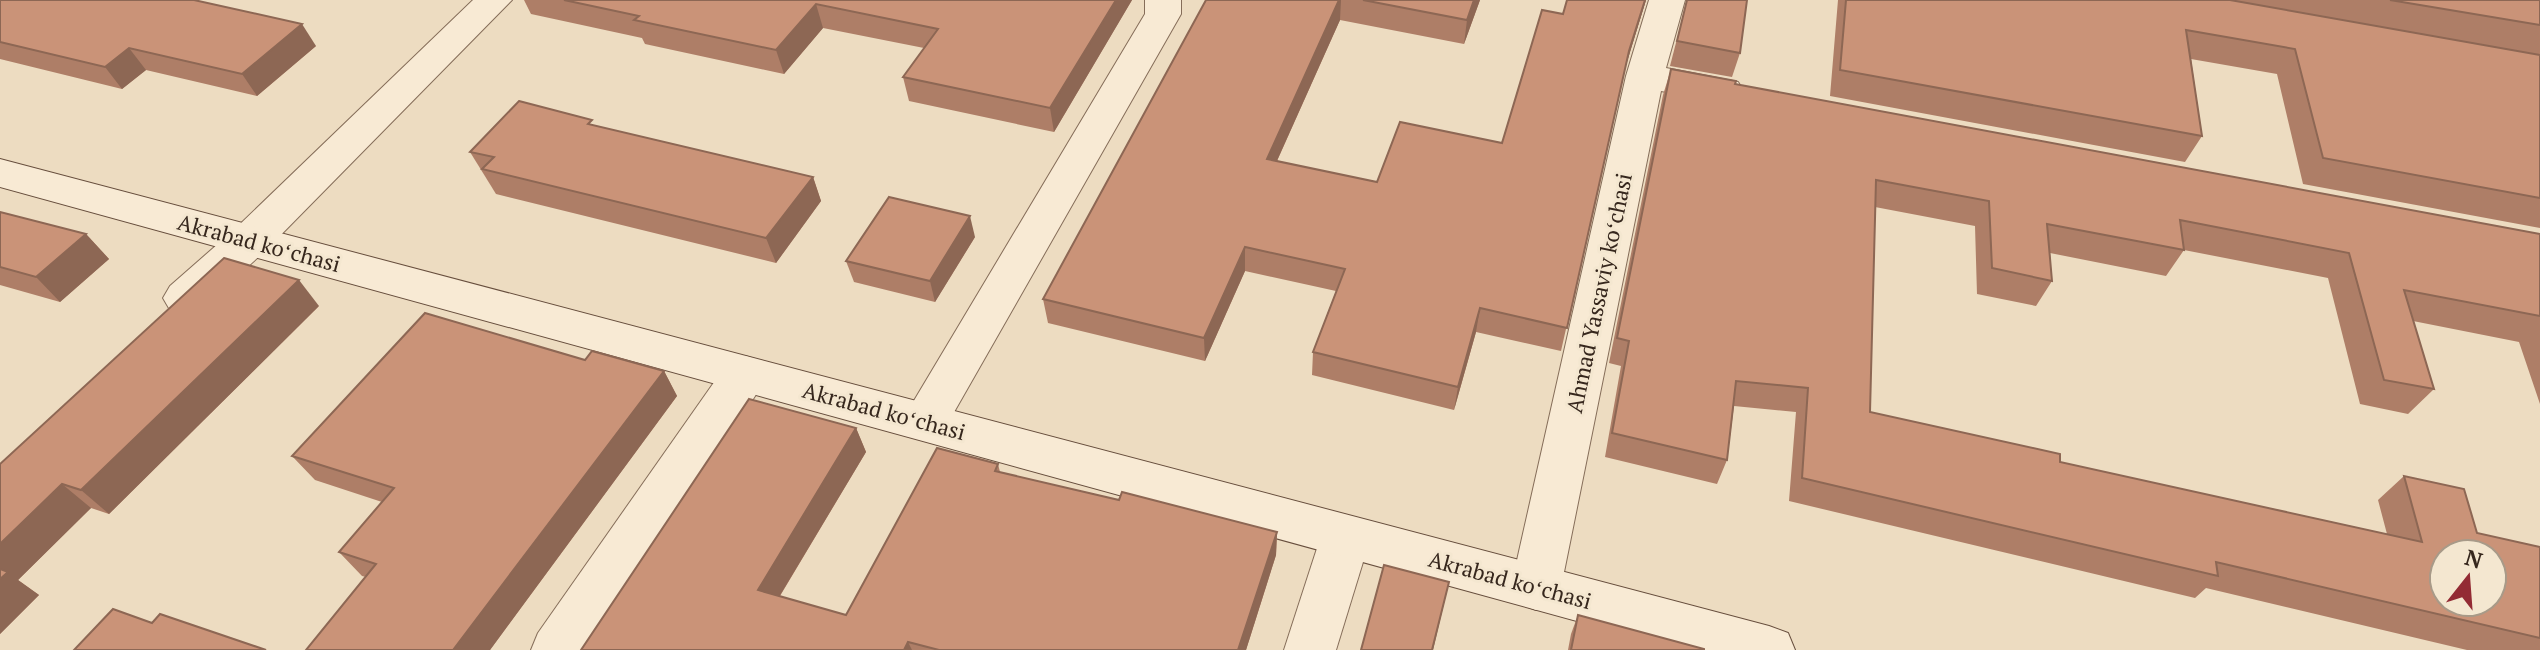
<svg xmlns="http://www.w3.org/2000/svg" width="2540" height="650" viewBox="0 0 2540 650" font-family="'PT Serif',serif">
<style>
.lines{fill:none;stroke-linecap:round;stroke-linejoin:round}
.street-casing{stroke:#856d59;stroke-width:2}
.secondary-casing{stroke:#674e3d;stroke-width:2}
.street{fill:#f8ead4;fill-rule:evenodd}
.secondary{fill:#f8ead4;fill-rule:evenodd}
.wall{fill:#ae7e67}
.shaded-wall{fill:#8d6754}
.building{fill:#ca9378;stroke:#8d6754;stroke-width:2;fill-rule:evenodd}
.labels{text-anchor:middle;stroke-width:6;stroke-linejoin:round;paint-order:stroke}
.street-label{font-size:22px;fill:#36271d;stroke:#f4e7d0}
</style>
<rect width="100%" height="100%" fill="#eddcc1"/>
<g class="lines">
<g class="street-casing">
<g id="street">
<polygon points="473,0 512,0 265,251 200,310 185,314 170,310 163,298 170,286 235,229"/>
<polygon points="1145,0 1181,0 1181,14 941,435 925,441 909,435 902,422 909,409 1145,14"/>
<polygon points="1649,0 1685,0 1666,68 1738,82 1744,91 1738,100 1725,103 1661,91 1561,587 1554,603 1536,610 1518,603 1511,587 1626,76"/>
<polygon points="745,356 761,361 768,374 761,387 587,650 531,650 538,633 729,361"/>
<polygon points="1346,515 1364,521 1371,536 1336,650 1284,650 1321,536 1328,521"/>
</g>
</g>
<g class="secondary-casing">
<polygon id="secondary" points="0,159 1769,626 1788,633 1795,650 1682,650 0,187"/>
</g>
<use href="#street" class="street"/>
<use href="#secondary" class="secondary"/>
</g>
<g class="wall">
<polygon points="0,0 316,46 257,96 146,70 122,89 0,59"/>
<polygon points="524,0 1132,0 1054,132 909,101 903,77 924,48 823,28 784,74 645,44 642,38 531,14"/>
<polygon points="1206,0 1480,0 1464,44 1340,20 1277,161 1377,182 1502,143 1563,14 1567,0 1646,0 1625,68 1561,351 1476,332 1454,410 1312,375 1313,352 1336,291 1245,271 1205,361 1048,323 1043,299"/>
<polygon points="1687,0 1740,53 1732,77 1670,66"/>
<polygon points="1838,0 2540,0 2540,228 2303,184 2277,74 2191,59 2202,136 2185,162 1830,96"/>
<polygon points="1671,69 1735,84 2540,234 2540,404 2519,342 2413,321 2434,389 2408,414 2360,404 2328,278 2184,250 2166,276 2050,253 2052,281 2036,306 1977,294 1975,226 1875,207 1870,412 2060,462 2387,534 2378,500 2404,476 2477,533 2540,547 2540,650 2467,650 2206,588 2195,598 1789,501 1796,412 1734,406 1727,460 1717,484 1605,457 1621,366 1609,363 1663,95"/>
<polygon points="595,126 813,177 821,201 776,263 496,194 470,152"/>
<polygon points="0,212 86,234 109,259 60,302 0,285"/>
<polygon points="975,237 935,302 854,282 846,261"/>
<polygon points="319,306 109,514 91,508 18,580 39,595 0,634 0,464"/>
<polygon points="585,360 664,371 677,396 490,650 306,650 366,577 362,576 339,552 382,502 315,480 292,456"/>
<polygon points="856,428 866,452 780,596 846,615 998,464 1000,472 1119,500 1277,532 1276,555 1246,650 581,650"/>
<polygon points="1578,615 1704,650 1568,650 1571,634"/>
</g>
<g class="shaded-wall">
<polygon points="1116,0 1132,0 1054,132 1050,108"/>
<polygon points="1339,0 1341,0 1340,20 1267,183 1267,159"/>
<polygon points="1474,0 1480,0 1464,44 1467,20"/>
<polygon points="1645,0 1646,0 1623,75 1629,51"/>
<polygon points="816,4 823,28 784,74 776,50"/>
<polygon points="302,24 316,46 257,96 242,74"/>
<polygon points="129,48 146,70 122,89 105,67"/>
<polygon points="813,177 821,201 776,263 766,238"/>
<polygon points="970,216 975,237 935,302 930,281"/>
<polygon points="86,234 109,259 60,302 36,277"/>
<polygon points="1245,247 1245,271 1205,361 1204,338"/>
<polygon points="299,280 319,306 109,514 81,490"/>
<polygon points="1480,308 1476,332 1454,410 1458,387"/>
<polygon points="664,371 677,396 490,650 453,650"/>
<polygon points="856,428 866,452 770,612 758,590"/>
<polygon points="62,484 91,508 18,580 39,595 0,634 0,544"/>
<polygon points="1277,532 1276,555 1246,650 1238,650"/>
<polygon points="1449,582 1433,650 1432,650"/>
<polygon points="908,642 912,650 904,650"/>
</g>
<g class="building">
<polygon points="0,0 194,0 302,24 242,74 129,48 105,67 0,42"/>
<polygon points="564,0 1116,0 1050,108 903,77 938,29 816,4 776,50 634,20 639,16"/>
<polygon points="1206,0 1339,0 1267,159 1377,182 1400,122 1502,143 1542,10 1563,14 1567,0 1645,0 1629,51 1567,328 1480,308 1458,387 1313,352 1345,269 1245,247 1204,338 1043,299"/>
<polygon points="1363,0 1474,0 1467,20"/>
<polygon points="1687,0 1747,0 1740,53 1677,41"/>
<polygon points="1846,0 2230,0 2540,55 2540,198 2323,158 2295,49 2186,30 2202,136 1840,70"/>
<polygon points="2390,0 2540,0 2540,25"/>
<path d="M1671 69 1736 81 1735 84 2540 234V316L2404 290 2434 389 2384 380 2349 253 2180 220 2184 250 2047 224 2052 281 1992 268 1989 201 1876 180 1870 412 2060 454V462L2422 542 2404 476 2464 489 2477 533 2540 547V638L2216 562 2218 576 1802 478 1808 388 1736 381 1727 460 1612 433 1629 341 1617 338ZM2444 554H2492V602H2444Z"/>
<polygon points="519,101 592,120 588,124 813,177 766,238 482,169 494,157 470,152"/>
<polygon points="889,197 970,216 930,281 846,261"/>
<polygon points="0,212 86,234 36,277 0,267"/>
<polygon points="224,258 299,280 81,490 62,484 0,544 0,464"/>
<polygon points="425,313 585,360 592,351 664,371 453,650 306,650 376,564 339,552 394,488 292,456"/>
<polygon points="749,399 856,428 758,590 846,615 937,448 998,464 995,471 1119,500 1122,492 1277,532 1238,650 939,650 908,642 904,650 581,650"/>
<polygon points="1384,565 1449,582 1432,650 1361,650"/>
<polygon points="0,569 8,572 0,579"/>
<polygon points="113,609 152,623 160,614 266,650 74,650"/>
<polygon points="1578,615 1704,649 1704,650 1571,650"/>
</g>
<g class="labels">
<g class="street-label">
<text transform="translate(259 243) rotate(15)" y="8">Akrabad koʻchasi</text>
<text transform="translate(1599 293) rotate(-78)" y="8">Ahmad Yassaviy koʻchasi</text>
<text transform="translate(884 411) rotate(15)" y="8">Akrabad koʻchasi</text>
<text transform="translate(1510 580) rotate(15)" y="8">Akrabad koʻchasi</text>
</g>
</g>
<g transform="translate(2468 578) rotate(17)"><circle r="38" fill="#f4e7d0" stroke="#a89a88" stroke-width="2"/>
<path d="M0-6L14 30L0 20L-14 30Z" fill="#932b34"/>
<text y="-12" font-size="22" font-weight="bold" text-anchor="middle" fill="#36271d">N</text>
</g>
</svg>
